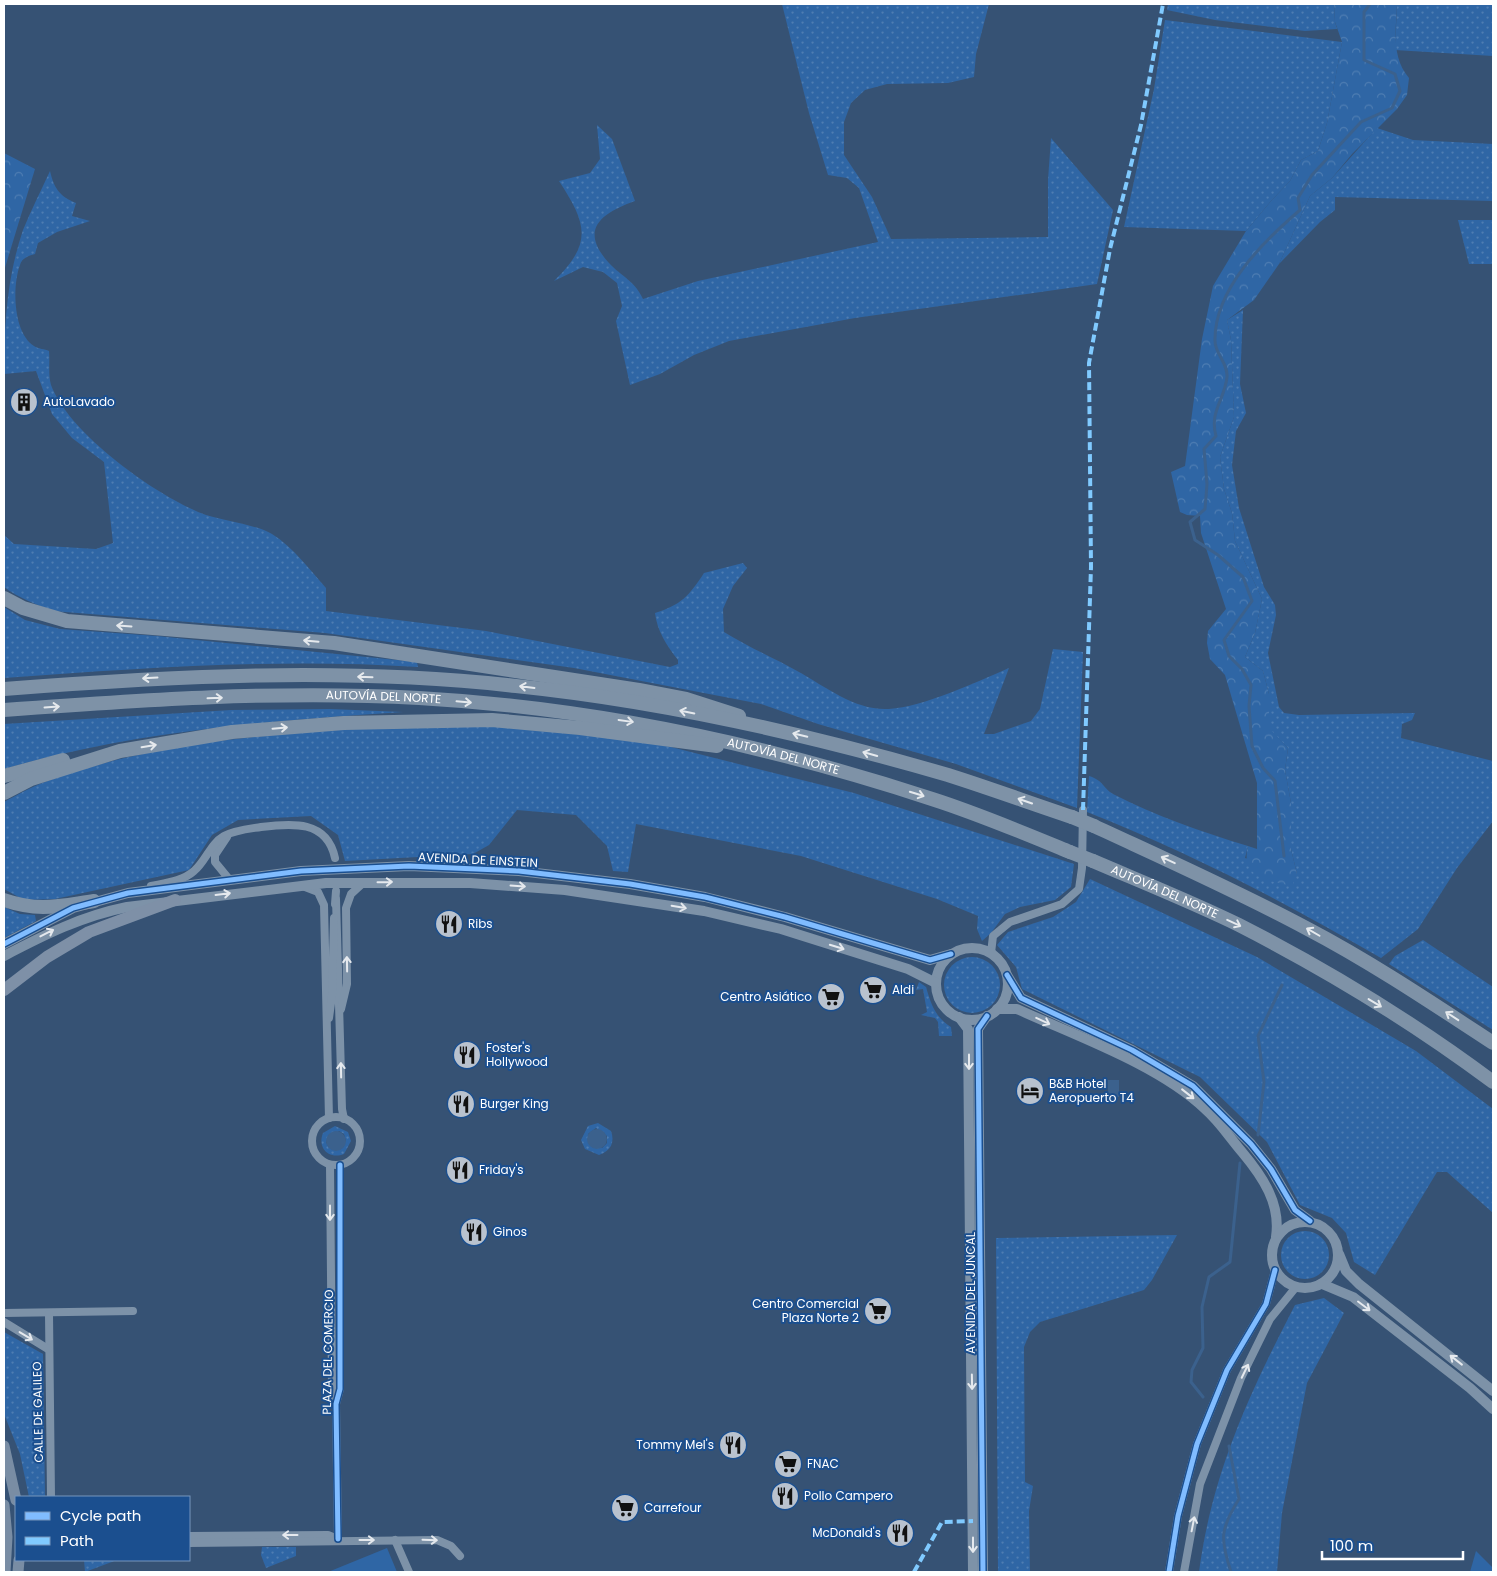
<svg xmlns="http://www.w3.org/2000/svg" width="1497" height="1576" viewBox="0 0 1497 1576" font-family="Poppins,sans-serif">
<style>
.grass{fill:url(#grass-dots);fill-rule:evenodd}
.forest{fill:url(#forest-crowns)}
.pitch{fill:#2f66a5}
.water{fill:#3b618d}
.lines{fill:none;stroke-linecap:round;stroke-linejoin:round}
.stream{stroke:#3b618d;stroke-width:3}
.minor{stroke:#7d92a8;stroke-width:8}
.tertiary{stroke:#7d92a8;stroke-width:10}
.secondary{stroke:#798da4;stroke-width:11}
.trunk{stroke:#7e90a7;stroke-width:12}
.motorway{stroke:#7e92a7;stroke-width:14}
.motorway-bridge{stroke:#7e92a7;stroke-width:14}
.quiet{stroke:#80caff;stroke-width:4;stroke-dasharray:8 4;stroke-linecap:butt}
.cycleway-casing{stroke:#1b4f8f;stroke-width:8}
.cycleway{stroke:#80bcff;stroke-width:5}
.oneway{stroke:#e5e9ed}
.oneway2{stroke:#e5e9ee}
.labels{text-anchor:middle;stroke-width:4;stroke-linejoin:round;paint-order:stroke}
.poi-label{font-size:12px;fill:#fff;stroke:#1b4f8f;text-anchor:start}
.street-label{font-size:12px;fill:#fff;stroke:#1b4f8f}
</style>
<defs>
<pattern id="grass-dots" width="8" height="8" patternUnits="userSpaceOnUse" patternTransform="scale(1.25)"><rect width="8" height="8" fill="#2f66a5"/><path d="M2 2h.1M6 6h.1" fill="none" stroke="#4e7db2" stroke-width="1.8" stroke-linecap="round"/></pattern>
<pattern id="forest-crowns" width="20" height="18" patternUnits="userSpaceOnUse" patternTransform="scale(1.25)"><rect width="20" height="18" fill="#2f66a5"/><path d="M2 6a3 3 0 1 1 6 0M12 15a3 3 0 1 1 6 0" fill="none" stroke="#4e7db2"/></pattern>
</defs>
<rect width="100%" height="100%" fill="#365274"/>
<g class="grass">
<path d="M782 4H989L976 54 974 77 948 83 887 84 865 90 851 103 844 122V155L872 197 891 239 1048 237V180L1051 138 1113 210 1097 284 855 318 729 341 694 355 660 374 630 385 616 321 622 306 617 283 603 272 583 267 554 281C593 243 587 224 559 181L590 173 600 159 597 125 612 139 635 201C602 213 578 229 609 263 622 277 634 280 643 299L698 281 878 242 859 188 847 178 828 175 809 113Z"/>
<polygon points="1168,4 1334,4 1335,22 1337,29 1305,31 1215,20 1167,10"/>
<polygon points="1397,4 1493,4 1493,56 1395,50"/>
<polygon points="1165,20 1342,42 1327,123 1318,151 1301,160 1290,181 1271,201 1246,231 1124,227 1154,89"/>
<polygon points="1377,128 1413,140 1493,144 1493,201 1335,197 1335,210 1320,222 1279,264 1310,196 1332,178"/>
<path d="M50 171C54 188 59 196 76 203L72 216 90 221 57 232 38 243 35 254C28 256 22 258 20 265 12 286 13 333 34 346 38 349 45 349 49 351 50 361 48 375 51 385 69 434 159 498 206 515 225 521 257 525 272 534 293 547 310 570 326 588V611L486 631 670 667 678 664V660C667 646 657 631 655 613 681 605 689 596 704 573L743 563 747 568 733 586 723 609 724 632C748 647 774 658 799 672 826 687 856 711 889 709 923 707 977 682 1009 668L984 734H994L1031 721 1040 709 1053 649 1083 652 1077 808 956 764 818 724 761 704 574 668 325 633 53 611C35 604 19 598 4 587V535L14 544 96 549 113 543 104 462 72 438 52 414 36 371 4 374C4 325 7 277 23 230 31 210 41 191 50 171Z"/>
<polygon points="1458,220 1493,220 1493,264 1469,264"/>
<path d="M1243 310 1240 384 1246 413 1236 431 1232 465 1239 508 1264 587 1275 605 1276 615 1268 653 1279 707 1284 713 1299 715 1415 713 1412 720 1402 724 1401 738 1493 761V821L1457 868 1418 929 1381 958C1286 903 1189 852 1087 812L1089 776C1103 780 1103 788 1113 794 1156 816 1202 832 1248 846L1245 858 1297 874 1291 849V803L1285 770 1288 748 1268 728 1269 694 1263 671 1245 657 1255 633 1262 599 1235 541 1232 513 1224 489 1220 457 1234 417 1231 340 1227 320Z"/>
<path d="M4 607 25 620 60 629 157 636 417 662 418 667C279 658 142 668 4 678Z"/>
<path d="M330 709 403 712C269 721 134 731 4 769V724L231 710Z"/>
<path d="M458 723 647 741 854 793 1074 864 1071 887 1055 900 1020 907 1005 914 991 933 982 941 977 929 978 916 937 899 801 856 636 824 628 872 613 871 607 846 576 815 517 810 489 845 473 854 345 861 338 835 311 816 238 820 212 835 189 870 55 899 24 900 4 889V802C17 795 31 787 45 782 176 733 320 732 458 723Z"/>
<polygon points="1090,879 1257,957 1416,1051 1493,1109 1493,1213 1447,1172 1437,1172 1375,1275 1354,1262 1346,1233 1332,1218 1300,1205 1267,1142 1200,1077 1022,989 1016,967 997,945 1008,932 1053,917 1076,902"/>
<polygon points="4,907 20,914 35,915 36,921 4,938"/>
<polygon points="1423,940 1493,987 1493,1030 1389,964 1395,956"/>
<circle cx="972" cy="985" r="28"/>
<path d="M919 982 926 987C931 1004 935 1017 951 1027L952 1036H939L938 1022 935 1018 921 1015 927 1012 923 989 916 990Z"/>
<path d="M598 1123 611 1131C615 1142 611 1151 599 1155L585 1149 581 1140 588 1126ZM596 1128 607 1136V1143L602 1148 588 1134Z"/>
<path d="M335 1126 348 1132 351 1141 344 1154C329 1160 317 1148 323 1133ZM339 1131 344 1134 346 1141 329 1148 326 1142Z"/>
<circle cx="1305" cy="1255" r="24"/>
<polygon points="1177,1235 1152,1280 1144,1290 1040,1322 1030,1332 1024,1347 1025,1482 1033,1486 1029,1511 1030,1572 998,1572 996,1238"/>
<path d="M1324 1298 1344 1313 1307 1383 1282 1513 1277 1572H1199C1212 1473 1250 1392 1295 1305Z"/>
<polygon points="4,1332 43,1354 45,1497 29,1497 20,1454 4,1414"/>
<polygon points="262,1547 296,1547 296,1556 266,1568 261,1555"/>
<polygon points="84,1560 117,1560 85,1572"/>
</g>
<g class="forest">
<path d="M1334 4H1397C1396 30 1391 57 1409 78L1407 95 1397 109 1352 154 1332 178 1310 196 1279 264 1254 300 1227 320 1231 340 1234 417 1220 457 1224 489 1232 513 1235 541 1262 599 1255 633 1245 657 1263 671 1269 694V728L1288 748 1285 770 1291 803V849L1297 874 1292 886C1268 880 1240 878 1248 846L1257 849V783L1225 675 1210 659 1207 643 1208 631 1226 609 1201 533 1200 516 1187 515 1180 512 1171 472 1185 466 1202 339 1213 286 1246 231 1271 201 1290 181 1301 160 1318 151 1327 123 1342 42 1335 22Z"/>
<polygon points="4,153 35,169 4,271"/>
</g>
<g class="pitch">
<polygon points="387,1548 397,1572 328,1572"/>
<polygon points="1476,1551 1493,1568 1493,1572 1470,1572"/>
</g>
<g class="water">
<rect x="1108" y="1080" width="11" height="17"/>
<circle cx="597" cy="1139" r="10"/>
<circle cx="336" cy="1141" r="10"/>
</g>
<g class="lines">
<g class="stream">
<path d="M1284 856 1275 781 1263 768 1252 746 1249 706 1251 685 1242 669 1229 656 1224 640 1252 601 1243 577 1218 555 1195 540 1190 522 1205 509 1207 484 1204 449 1216 436C1209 412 1225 399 1227 377 1228 363 1215 354 1215 341 1214 289 1264 241 1300 210L1298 198 1312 175 1361 122 1392 108 1400 91 1395 74 1364 60V12L1370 4"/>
<polyline points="1258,1135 1264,1082 1258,1036 1282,985"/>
<polyline points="1203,1397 1191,1382 1192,1370 1203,1348 1202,1307 1209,1277 1230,1262 1240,1163"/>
<path d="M1229 1446 1239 1499C1220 1529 1220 1539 1231 1572"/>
</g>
<g class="minor">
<polyline points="227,837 215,855 215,862 229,879"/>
<path d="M151 886C165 883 183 881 194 871 206 861 210 844 224 836 235 830 248 829 261 827 292 823 327 820 335 858"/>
<polyline points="305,887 318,892 324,905 329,1118"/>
<polyline points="336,899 342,1109 344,1119"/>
<polyline points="335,904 336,891"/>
<polyline points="991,953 993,936 1010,922 1062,904 1079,889 1082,868 1083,810"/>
<polyline points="341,1009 347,984 346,908 351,894 363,883"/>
<polyline points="329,1018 332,996 334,918"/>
<circle cx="336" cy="1141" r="24"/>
<polyline points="330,1165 332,1388 336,1404"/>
<polyline points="4,1313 133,1311"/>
<polyline points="49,1314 51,1497"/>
<polyline points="4,1322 48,1349"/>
<polyline points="189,1536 328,1535 338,1539"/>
<polyline points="338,1539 336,1404 340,1389 340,1165"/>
<polyline points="395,1540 409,1572"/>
<polyline points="189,1543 437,1540 451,1546 460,1556"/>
<polyline points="1169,1572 1178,1516 1197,1444 1227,1370 1266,1304 1275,1270"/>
<polyline points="1184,1572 1200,1484 1241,1378 1270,1319 1296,1287"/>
</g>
<g class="tertiary">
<polyline points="4,944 73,908 128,893 301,871 409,866 519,871 630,884 705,897 785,917 930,960 951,954"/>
<circle cx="972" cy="984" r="36"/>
<path d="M4 956C44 935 82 916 127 907L326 883H470L565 890 704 911 781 929 908 969 936 983"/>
<polyline points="1007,975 1021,998 1132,1050 1193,1086 1251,1144 1271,1169 1295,1210 1310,1221"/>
<path d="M997 1009H1017C1076 1036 1159 1065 1205 1109 1219 1121 1230 1138 1242 1152 1263 1177 1281 1204 1276 1237"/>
<polyline points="959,1017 968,1029 973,1572"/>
<circle cx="1305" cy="1255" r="33"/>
<polyline points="1339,1254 1346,1271 1359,1284 1493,1391"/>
<polyline points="1322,1284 1353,1297 1470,1388 1493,1409"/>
<polyline points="983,1572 978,1029 987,1016"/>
</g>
<g class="secondary">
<polyline points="4,1446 16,1500"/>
<polyline points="4,1505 7,1537 5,1572"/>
<polyline points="18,1572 19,1560"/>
</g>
<polyline class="trunk" points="4,990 47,957 89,932 175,900"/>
<g class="motorway">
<polyline points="4,598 23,608 67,621 334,643 639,690 686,699 739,716"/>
<path d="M4 689C174 676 345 667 516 686 662 701 807 734 948 775 989 788 1030 803 1072 817"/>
<path id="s1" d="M4 710C141 700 281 690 419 698 595 708 765 744 932 799 979 814 1024 833 1070 852"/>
<polyline points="4,776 63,760"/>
<polyline points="4,793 31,779 120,751 232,732 344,723 492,720 580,728 717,746"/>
<path d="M1094 826C1165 859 1237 891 1306 928 1371 962 1432 1003 1493 1043"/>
<path id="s2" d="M1093 861C1142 882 1192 902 1239 925 1327 970 1414 1023 1493 1082"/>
<path d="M4 900C39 912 59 906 94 901"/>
</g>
<g class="motorway-bridge">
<polyline points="1072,817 1094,826"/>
<polyline points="1070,852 1093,861"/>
</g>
<g class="quiet">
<polyline points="1083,810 1091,567 1089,363 1110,249 1141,125 1163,4"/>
<polyline points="914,1572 942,1522 973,1521"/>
</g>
<g class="cycleway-casing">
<g id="cycleway">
<polyline points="4,944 73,908 128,893 301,871 409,866 519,871 630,884 705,897 785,917 930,960 951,954"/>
<polyline points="1007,975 1021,998 1132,1050 1193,1086 1251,1144 1271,1169 1295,1210 1310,1221"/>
<polyline points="338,1539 336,1404 340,1389 340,1165"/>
<polyline points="983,1572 978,1029 987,1016"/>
<polyline points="1169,1572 1178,1516 1197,1444 1227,1370 1266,1304 1275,1270"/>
</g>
</g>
<use href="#cycleway" class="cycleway"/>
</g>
<defs><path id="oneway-shaft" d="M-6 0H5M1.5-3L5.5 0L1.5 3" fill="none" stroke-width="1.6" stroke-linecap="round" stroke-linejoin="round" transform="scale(1.25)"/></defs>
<g class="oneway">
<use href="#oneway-shaft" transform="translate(124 626) rotate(-176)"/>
<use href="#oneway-shaft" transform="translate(311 641) rotate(-175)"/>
<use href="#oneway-shaft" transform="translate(365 677) rotate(-178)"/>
<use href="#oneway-shaft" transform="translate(150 678) rotate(177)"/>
<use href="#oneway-shaft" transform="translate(527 687) rotate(-173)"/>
<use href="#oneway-shaft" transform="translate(215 698) rotate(-2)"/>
<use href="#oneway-shaft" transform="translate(464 702) rotate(5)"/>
<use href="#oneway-shaft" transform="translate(52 707) rotate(-4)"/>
<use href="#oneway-shaft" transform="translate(687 712) rotate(-169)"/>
<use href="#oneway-shaft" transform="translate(626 721) rotate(8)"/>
<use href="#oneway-shaft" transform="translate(280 728) rotate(-5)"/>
<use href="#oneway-shaft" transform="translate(800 735) rotate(-167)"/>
<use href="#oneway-shaft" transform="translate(149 746) rotate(-9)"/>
<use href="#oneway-shaft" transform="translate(870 754) rotate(-164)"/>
<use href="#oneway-shaft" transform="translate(917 794) rotate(17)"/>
<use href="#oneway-shaft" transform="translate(1025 801) rotate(-161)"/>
<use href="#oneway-shaft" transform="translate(1168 860) rotate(-155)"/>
<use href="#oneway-shaft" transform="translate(1234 923) rotate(25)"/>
<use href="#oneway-shaft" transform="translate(1313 932) rotate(-150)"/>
<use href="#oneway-shaft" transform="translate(1375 1003) rotate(31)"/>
<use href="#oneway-shaft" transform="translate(1452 1016) rotate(-147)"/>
</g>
<g class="oneway2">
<use href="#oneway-shaft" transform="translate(385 882) rotate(-1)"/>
<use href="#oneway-shaft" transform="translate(518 886) rotate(4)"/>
<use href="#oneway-shaft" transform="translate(223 894) rotate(-7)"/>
<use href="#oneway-shaft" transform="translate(679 907) rotate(10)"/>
<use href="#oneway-shaft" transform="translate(47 933) rotate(-27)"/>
<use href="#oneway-shaft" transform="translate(837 947) rotate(17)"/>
<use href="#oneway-shaft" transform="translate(347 964) rotate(-91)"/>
<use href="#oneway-shaft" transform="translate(1043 1021) rotate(25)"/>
<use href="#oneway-shaft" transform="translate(969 1062) rotate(90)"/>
<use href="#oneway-shaft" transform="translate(341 1070) rotate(-91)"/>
<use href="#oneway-shaft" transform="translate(1188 1094) rotate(38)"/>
<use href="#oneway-shaft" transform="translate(330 1213) rotate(90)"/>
<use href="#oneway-shaft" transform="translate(1364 1306) rotate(37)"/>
<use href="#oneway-shaft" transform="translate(26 1336) rotate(31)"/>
<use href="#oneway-shaft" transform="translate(1456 1360) rotate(-142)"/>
<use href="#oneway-shaft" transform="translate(1245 1371) rotate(-64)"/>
<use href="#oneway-shaft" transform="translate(972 1382) rotate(89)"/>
<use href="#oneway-shaft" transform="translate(1193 1524) rotate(-79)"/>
<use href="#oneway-shaft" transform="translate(290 1535) rotate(180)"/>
<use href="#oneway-shaft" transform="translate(367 1540)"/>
<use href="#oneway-shaft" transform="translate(430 1540) rotate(2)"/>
<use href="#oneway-shaft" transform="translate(973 1545) rotate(90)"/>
</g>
<defs>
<g id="building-disc" transform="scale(1.4375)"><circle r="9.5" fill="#b9c2ce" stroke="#1b4f8f"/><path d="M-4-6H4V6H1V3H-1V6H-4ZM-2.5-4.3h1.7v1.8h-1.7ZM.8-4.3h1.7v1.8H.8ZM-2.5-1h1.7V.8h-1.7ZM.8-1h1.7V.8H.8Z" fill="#111"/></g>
<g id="restaurant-disc" transform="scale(1.4375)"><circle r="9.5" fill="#b9c2ce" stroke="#1b4f8f"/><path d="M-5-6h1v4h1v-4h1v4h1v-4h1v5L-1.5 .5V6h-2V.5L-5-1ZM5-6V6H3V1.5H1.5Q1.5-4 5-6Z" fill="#111"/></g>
<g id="supermarket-disc" transform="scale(1.4375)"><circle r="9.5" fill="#b9c2ce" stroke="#1b4f8f"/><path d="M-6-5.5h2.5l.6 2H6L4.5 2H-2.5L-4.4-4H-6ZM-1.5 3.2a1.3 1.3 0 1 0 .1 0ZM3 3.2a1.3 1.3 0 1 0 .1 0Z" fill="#111"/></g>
<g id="hotel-disc" transform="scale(1.4375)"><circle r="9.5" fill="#b9c2ce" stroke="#1b4f8f"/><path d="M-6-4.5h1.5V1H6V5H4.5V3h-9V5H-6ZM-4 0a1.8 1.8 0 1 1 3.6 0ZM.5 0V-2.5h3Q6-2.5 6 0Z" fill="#111"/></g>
</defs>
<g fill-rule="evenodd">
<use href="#building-disc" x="24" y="402"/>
<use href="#restaurant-disc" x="449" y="924"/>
<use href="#supermarket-disc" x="873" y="990"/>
<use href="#supermarket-disc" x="831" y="997"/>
<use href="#restaurant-disc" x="467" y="1055"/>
<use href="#hotel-disc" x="1030" y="1091"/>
<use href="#restaurant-disc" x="461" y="1104"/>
<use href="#restaurant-disc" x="460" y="1170"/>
<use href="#restaurant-disc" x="474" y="1232"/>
<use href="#supermarket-disc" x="878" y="1311"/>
<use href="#restaurant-disc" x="733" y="1445"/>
<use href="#supermarket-disc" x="788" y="1464"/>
<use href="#restaurant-disc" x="785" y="1496"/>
<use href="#supermarket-disc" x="625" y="1508"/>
<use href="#restaurant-disc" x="900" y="1533"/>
</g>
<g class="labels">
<g class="poi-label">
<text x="43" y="406">AutoLavado</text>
<text x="468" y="928">Ribs</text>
<text x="892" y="994">Aldi</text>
<text x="812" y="1001" text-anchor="end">Centro Asiático</text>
<text x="486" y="1052">Foster's<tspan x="486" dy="14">Hollywood</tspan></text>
<text x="1049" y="1088">B&amp;B Hotel<tspan x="1049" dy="14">Aeropuerto T4</tspan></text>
<text x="480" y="1108">Burger King</text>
<text x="479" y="1174">Friday's</text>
<text x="493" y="1236">Ginos</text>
<text x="859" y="1308" text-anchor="end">Centro Comercial<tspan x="859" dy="14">Plaza Norte 2</tspan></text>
<text x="714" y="1449" text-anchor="end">Tommy Mel's</text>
<text x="807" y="1468">FNAC</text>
<text x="804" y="1500">Pollo Campero</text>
<text x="644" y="1512">Carrefour</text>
<text x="881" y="1537" text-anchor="end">McDonald's</text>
</g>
<g class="street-label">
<text dy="4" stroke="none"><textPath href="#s1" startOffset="380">AUTOVÍA DEL NORTE</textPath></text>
<text dy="4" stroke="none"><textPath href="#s1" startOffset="785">AUTOVÍA DEL NORTE</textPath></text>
<text transform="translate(478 860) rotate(3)" y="4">AVENIDA DE EINSTEIN</text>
<text dy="4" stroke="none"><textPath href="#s2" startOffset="78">AUTOVÍA DEL NORTE</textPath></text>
<text transform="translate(971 1293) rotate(-90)" y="4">AVENIDA DEL JUNCAL</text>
<text transform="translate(328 1352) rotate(-89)" y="4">PLAZA DEL COMERCIO</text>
<text transform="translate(38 1412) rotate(-91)" y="4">CALLE DE GALILEO</text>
</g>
</g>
<rect width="1497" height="1576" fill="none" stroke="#ffffff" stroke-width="10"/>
<rect x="15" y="1496" width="175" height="65" fill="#1b4f8f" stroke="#7695bc"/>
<rect x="25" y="1512" width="25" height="8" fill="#80bcff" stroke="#7695bc"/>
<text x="60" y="1521" font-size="15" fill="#ffffff">Cycle path</text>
<rect x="25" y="1537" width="25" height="8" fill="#80caff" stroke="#7695bc"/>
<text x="60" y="1546" font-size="15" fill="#ffffff">Path</text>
<path d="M1322 1551v8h141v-8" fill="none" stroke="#ffffff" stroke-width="2.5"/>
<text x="1330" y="1551" font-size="15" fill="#ffffff" stroke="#1b4f8f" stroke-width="4" paint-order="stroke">100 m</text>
</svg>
